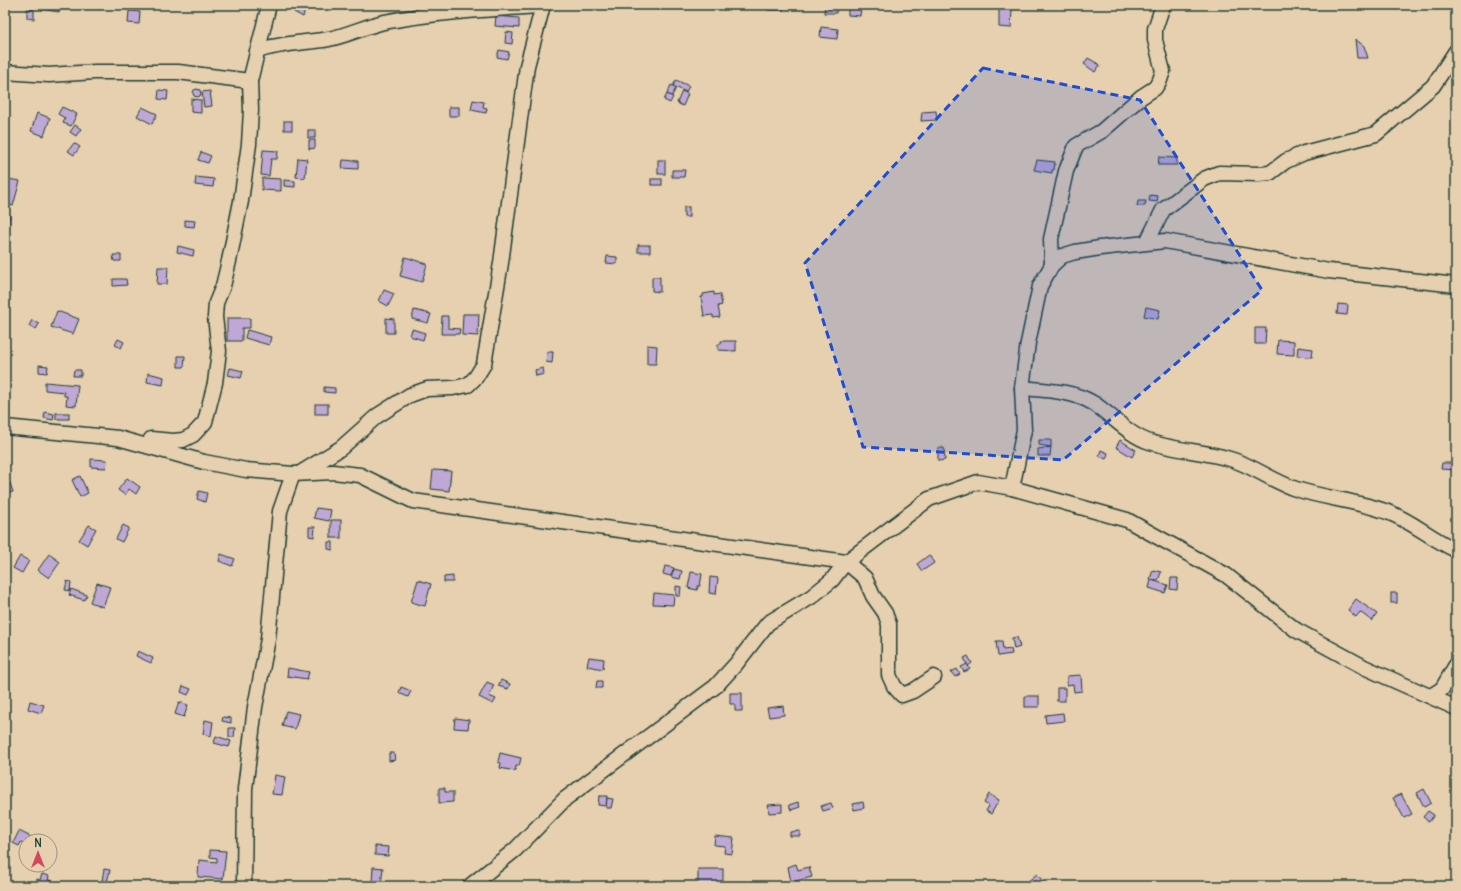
<svg xmlns="http://www.w3.org/2000/svg" width="1461" height="891" viewBox="0 0 1461 891" font-family="Delius,sans-serif">
<style>
.building{fill:#bfa8d6;stroke:#1f3d34}
.lines{fill:none;stroke-linecap:round;stroke-linejoin:round}
.minor-casing{stroke:#1f3d34;stroke-width:17}
.minor{stroke:#e6d0af;stroke-width:14}
.marked{fill:#1d4ed8;fill-opacity:0.2;stroke:#1d4ed8;stroke-width:3;stroke-dasharray:8 5;stroke-linejoin:round}
</style>
<rect width="100%" height="100%" fill="#e6d0af"/>
<filter id="ink" filterUnits="userSpaceOnUse"><feTurbulence type="fractalNoise" baseFrequency=".025" numOctaves="2"/><feDisplacementMap in="SourceGraphic" scale="8" xChannelSelector="R" yChannelSelector="G"/><feConvolveMatrix kernelMatrix="1 2 1 2 8 2 1 2 1" color-interpolation-filters="sRGB"/></filter>
<g filter="url(#ink)">
<g class="building">
<polygon points="42,5 60,5 59,12 41,9"/>
<rect x="768" y="5" width="15" height="5"/>
<polygon points="825,5 837,5 836,13 824,13"/>
<polygon points="296,6 305,9 303,17 294,12"/>
<polygon points="848,8 861,8 860,16 848,15"/>
<polygon points="999,8 1012,9 1011,28 999,27"/>
<polygon points="27,9 34,10 34,19 27,18"/>
<polygon points="129,11 140,12 139,24 128,23"/>
<polygon points="496,16 519,18 519,28 495,26"/>
<polygon points="821,27 838,29 837,39 820,37"/>
<polygon points="506,32 513,33 512,44 505,43"/>
<polygon points="1355,39 1364,46 1368,58 1357,58"/>
<polygon points="499,50 509,52 507,59 497,57"/>
<polygon points="1088,58 1100,65 1095,72 1084,64"/>
<polygon points="676,80 689,86 686,92 673,86"/>
<polygon points="671,85 676,88 672,96 667,94"/>
<circle cx="197" cy="93" r="4"/>
<polygon points="159,90 168,91 167,100 158,99"/>
<polygon points="210,91 212,106 204,107 202,92"/>
<polygon points="682,91 688,94 683,106 677,103"/>
<polygon points="667,94 673,97 670,103 664,100"/>
<polygon points="191,99 201,100 201,113 191,112"/>
<polygon points="473,100 484,102 483,107 487,108 486,113 471,110"/>
<polygon points="62,107 77,114 71,126 63,123 65,118 58,114"/>
<polygon points="142,107 157,114 152,124 137,116"/>
<rect x="449" y="107" width="10" height="9"/>
<polygon points="936,111 937,120 921,121 922,112"/>
<polygon points="37,113 50,118 44,136 31,131"/>
<rect x="284" y="121" width="8" height="9"/>
<polygon points="75,125 81,129 76,136 70,132"/>
<rect x="308" y="130" width="7" height="8"/>
<polygon points="309,140 315,140 315,148 309,149"/>
<polygon points="74,143 80,147 74,155 68,151"/>
<polygon points="263,150 278,151 277,159 271,159 269,176 261,175"/>
<polygon points="201,152 211,156 208,163 198,160"/>
<polygon points="1159,157 1177,158 1177,165 1158,165"/>
<polygon points="298,158 307,159 305,178 296,177"/>
<polygon points="343,160 358,161 358,169 342,168"/>
<rect x="658" y="160" width="7" height="14"/>
<polygon points="1037,160 1055,162 1054,170 1052,170 1052,173 1034,170"/>
<polygon points="672,170 685,170 684,177 672,177"/>
<polygon points="196,177 214,179 213,187 195,185"/>
<polygon points="262,178 281,179 281,191 262,190"/>
<polygon points="8,179 20,181 13,206 5,203 5,191"/>
<rect x="651" y="179" width="11" height="6"/>
<polygon points="284,180 295,181 295,187 284,186"/>
<polygon points="1150,195 1158,196 1157,202 1149,201"/>
<polygon points="1138,201 1146,201 1145,206 1137,206"/>
<rect x="684" y="207" width="5" height="10"/>
<polygon points="5,215 10,216 7,234 5,234"/>
<polygon points="185,220 195,221 194,227 185,226"/>
<rect x="638" y="245" width="12" height="7"/>
<polygon points="178,246 194,250 193,256 177,252"/>
<polygon points="113,255 121,255 121,261 114,261"/>
<polygon points="607,256 617,257 617,264 606,263"/>
<polygon points="405,257 427,264 422,282 400,276"/>
<polygon points="158,267 168,267 167,284 157,284"/>
<polygon points="652,277 660,277 660,292 652,291"/>
<polygon points="113,279 126,279 127,285 113,286"/>
<polygon points="384,290 394,294 388,306 379,301"/>
<polygon points="714,292 714,295 720,294 722,305 718,306 720,317 713,318 713,315 704,316 701,297 703,297 703,294"/>
<polygon points="1338,304 1348,305 1347,315 1337,314"/>
<polygon points="1146,307 1160,310 1158,319 1144,316"/>
<polygon points="414,310 431,314 428,323 412,319"/>
<polygon points="57,311 79,319 73,334 51,327"/>
<polygon points="463,314 479,314 478,336 462,335"/>
<polygon points="442,316 448,316 448,328 460,329 459,334 441,334"/>
<polygon points="227,318 250,318 250,328 242,328 242,341 227,341"/>
<polygon points="386,318 394,319 394,333 386,333"/>
<polygon points="32,320 39,324 36,329 29,326"/>
<polygon points="1255,328 1266,328 1265,344 1255,344"/>
<polygon points="412,329 425,333 423,340 410,336"/>
<polygon points="247,330 271,337 269,345 245,338"/>
<polygon points="118,339 124,342 121,348 115,345"/>
<polygon points="1278,340 1294,341 1294,355 1277,354"/>
<polygon points="721,341 736,341 736,351 718,350 718,344 721,344"/>
<polygon points="647,345 657,346 656,364 647,364"/>
<polygon points="1298,347 1313,349 1312,357 1297,356"/>
<polygon points="547,352 553,352 552,363 546,362"/>
<polygon points="178,356 185,356 184,367 178,367"/>
<polygon points="39,365 48,366 47,373 39,372"/>
<polygon points="230,368 243,371 241,378 228,375"/>
<polygon points="543,368 544,374 536,376 535,370"/>
<polygon points="74,370 81,370 81,376 73,376"/>
<polygon points="148,373 164,377 163,385 147,382"/>
<polygon points="45,382 78,385 76,406 66,405 67,396 64,396 64,392 45,390"/>
<polygon points="324,387 335,388 335,393 324,392"/>
<rect x="315" y="404" width="13" height="10"/>
<polygon points="45,412 54,414 53,420 44,418"/>
<rect x="56" y="413" width="13" height="6"/>
<polygon points="1039,440 1051,440 1051,447 1039,445"/>
<polygon points="1120,440 1136,450 1132,457 1116,447"/>
<polygon points="1051,447 1050,456 1038,456 1038,449"/>
<polygon points="938,448 944,448 945,460 938,461"/>
<polygon points="1101,450 1108,453 1106,459 1099,456"/>
<polygon points="91,459 107,460 106,468 91,467"/>
<polygon points="1442,463 1456,463 1456,470 1441,469"/>
<polygon points="433,470 451,471 449,491 431,489"/>
<polygon points="80,476 88,493 80,497 72,480"/>
<polygon points="127,478 140,487 136,494 129,489 125,495 118,490"/>
<polygon points="10,483 13,492 5,494 5,484"/>
<polygon points="199,491 207,493 205,502 197,499"/>
<polygon points="316,508 331,510 329,521 314,518"/>
<rect x="331" y="520" width="10" height="18"/>
<polygon points="89,525 96,529 87,545 79,540"/>
<polygon points="123,525 129,528 122,542 116,539"/>
<polygon points="309,527 315,527 314,537 309,536"/>
<polygon points="328,542 333,542 333,550 328,549"/>
<polygon points="49,554 60,562 49,578 38,570"/>
<polygon points="221,554 235,559 232,566 219,561"/>
<polygon points="929,555 934,563 922,571 917,564"/>
<polygon points="20,556 29,561 22,573 13,568"/>
<polygon points="665,566 674,568 671,576 663,574"/>
<polygon points="674,569 682,571 680,579 671,577"/>
<polygon points="1153,570 1161,572 1158,581 1150,579"/>
<polygon points="691,572 702,574 700,586 698,586 697,590 688,588"/>
<polygon points="453,576 453,582 444,582 444,577"/>
<polygon points="710,577 718,578 716,594 709,593"/>
<polygon points="1171,578 1178,578 1177,590 1170,589"/>
<polygon points="418,580 431,584 425,606 411,602"/>
<polygon points="1151,580 1168,585 1165,593 1149,588"/>
<polygon points="67,581 71,582 70,591 65,590"/>
<polygon points="97,583 110,587 103,607 90,602"/>
<polygon points="676,586 681,587 680,596 676,596"/>
<polygon points="71,589 87,595 84,600 69,595"/>
<polygon points="654,593 674,595 673,605 653,604"/>
<rect x="1391" y="593" width="6" height="10"/>
<polygon points="1356,599 1377,614 1372,621 1360,612 1356,617 1348,610"/>
<polygon points="1017,637 1020,647 1014,649 1012,638"/>
<polygon points="996,641 1002,641 1003,650 1011,649 1012,654 998,656"/>
<polygon points="138,651 153,658 151,663 136,656"/>
<polygon points="968,656 972,663 968,666 964,658"/>
<polygon points="589,657 604,659 603,669 587,666"/>
<polygon points="967,664 970,669 964,672 961,667"/>
<polygon points="288,668 309,672 307,679 287,676"/>
<polygon points="957,669 960,674 955,677 951,672"/>
<polygon points="1081,675 1082,691 1074,692 1073,684 1067,685 1067,676"/>
<polygon points="501,680 510,684 508,689 498,686"/>
<polygon points="597,681 602,681 602,688 596,688"/>
<polygon points="487,682 494,685 489,696 496,699 493,704 479,697"/>
<polygon points="183,686 191,689 188,695 181,692"/>
<polygon points="401,687 411,691 408,697 399,693"/>
<rect x="1057" y="688" width="8" height="13"/>
<polygon points="730,693 742,693 742,711 735,711 735,704 730,704"/>
<rect x="1025" y="696" width="14" height="11"/>
<polygon points="30,701 44,705 41,713 28,709"/>
<polygon points="179,702 188,705 184,717 175,714"/>
<polygon points="783,706 784,715 769,717 767,708"/>
<polygon points="286,711 299,714 295,729 282,726"/>
<polygon points="1063,713 1064,721 1046,723 1045,715"/>
<polygon points="223,717 231,718 231,723 222,721"/>
<polygon points="455,718 469,720 468,729 454,728"/>
<polygon points="205,720 213,722 211,736 203,734"/>
<polygon points="229,728 235,728 234,737 229,737"/>
<polygon points="216,736 231,741 229,747 214,743"/>
<polygon points="389,753 394,753 395,760 389,761"/>
<polygon points="500,753 521,758 519,766 516,766 515,771 500,768 501,763 498,762"/>
<polygon points="275,775 285,777 282,795 272,794"/>
<polygon points="439,788 445,788 445,792 453,792 453,802 439,803"/>
<polygon points="1424,789 1431,803 1424,807 1417,793"/>
<polygon points="989,794 999,800 991,814 986,811 989,806 984,803"/>
<polygon points="1401,794 1412,814 1404,818 1393,798"/>
<polygon points="599,796 607,796 606,806 598,805"/>
<polygon points="607,798 613,799 611,808 606,808"/>
<polygon points="798,802 800,807 791,810 789,805"/>
<polygon points="863,802 864,808 854,810 853,804"/>
<polygon points="831,803 833,808 823,811 821,806"/>
<polygon points="782,804 782,812 769,813 768,805"/>
<polygon points="1428,811 1434,815 1429,822 1423,817"/>
<polygon points="19,831 35,839 34,841 26,841 26,850 23,848 25,844 21,842 19,846 13,843"/>
<polygon points="800,831 800,836 790,836 790,832"/>
<polygon points="715,836 734,838 732,854 724,853 725,846 714,845"/>
<polygon points="375,846 389,847 388,856 375,855"/>
<polygon points="210,850 226,851 223,879 198,877 199,860 217,862 217,858 210,857"/>
<polygon points="796,864 798,870 809,867 812,877 791,882 788,867"/>
<polygon points="373,867 383,868 381,885 372,884"/>
<polygon points="104,869 110,870 107,882 102,881"/>
<rect x="698" y="869" width="25" height="17"/>
<polygon points="42,874 49,876 48,880 53,881 52,886 35,886 37,879 40,880"/>
<polygon points="1037,874 1044,883 1039,886 1035,883 1030,886 1027,882"/>
</g>
<g class="lines">
<g class="minor-casing">
<g id="minor">
<path d="M257 51C281 43 304 43 329 39 348 35 366 26 384 22 436 12 490 9 543 6"/>
<polyline points="5,72 49,75 95,72 178,72 250,81"/>
<polyline points="1147,242 1163,210 1204,179 1219,173 1258,174 1270,173 1286,161 1304,153 1376,134 1433,86 1456,51"/>
<polyline points="1052,265 1051,239 1066,171 1076,146 1102,131 1141,97 1155,88 1160,80 1163,71 1155,40 1155,29 1163,5"/>
<path d="M1022 388C1045 390 1073 391 1093 403 1112 415 1128 435 1150 442 1177 451 1206 451 1233 460 1255 467 1274 482 1296 489 1327 499 1360 501 1390 513 1413 522 1433 540 1456 550"/>
<polyline points="5,427 118,438 204,462 246,470 293,474 333,472 360,475 413,501 846,562 929,499 978,482 1012,488 1127,520 1226,575 1296,630 1364,667 1456,708"/>
<polyline points="151,439 173,441 183,440 193,435 205,422 215,383 219,351 215,317 216,303 223,286 229,261 241,201 249,144 251,110 250,81 269,5"/>
<polyline points="302,472 341,448 377,416 410,395 427,389 453,388 468,385 476,377 484,364 501,263 527,66 543,5"/>
<polyline points="1012,488 1024,430 1022,388 1028,343 1040,286 1052,265 1062,256 1075,252 1100,248 1165,241 1329,271 1456,285"/>
<polyline points="1431,696 1442,689 1456,665"/>
<polyline points="244,886 245,789 255,707 268,639 280,511 293,474"/>
<polyline points="470,886 515,850 565,799 716,686 736,664 768,623 811,597 832,580 846,562 865,578 873,596 885,613 889,624 889,675 894,686 902,695 913,691 934,677"/>
</g>
</g>
<use href="#minor" class="minor"/>
</g>
</g>
<path class="marked" d="M983 68 1140 100 1262 290 1063 460 863 447 805 263Z"/>
<rect width="1461" height="891" fill="none" stroke="#e6d0af" stroke-width="20"/>
<rect x="10" y="10" width="1441" height="871" fill="none" stroke="#1f3d34" stroke-width="1.5" filter="url(#ink)"/>
<g transform="translate(38 853)"><circle r="19" fill="#e6d0af" stroke="#96957e"/>
<path d="M0-3L7 15L0 10L-7 15Z" fill="#d1495b"/>
<text y="-6" font-size="11" font-weight="bold" text-anchor="middle" fill="#1f3d34">N</text>
</g>
</svg>
